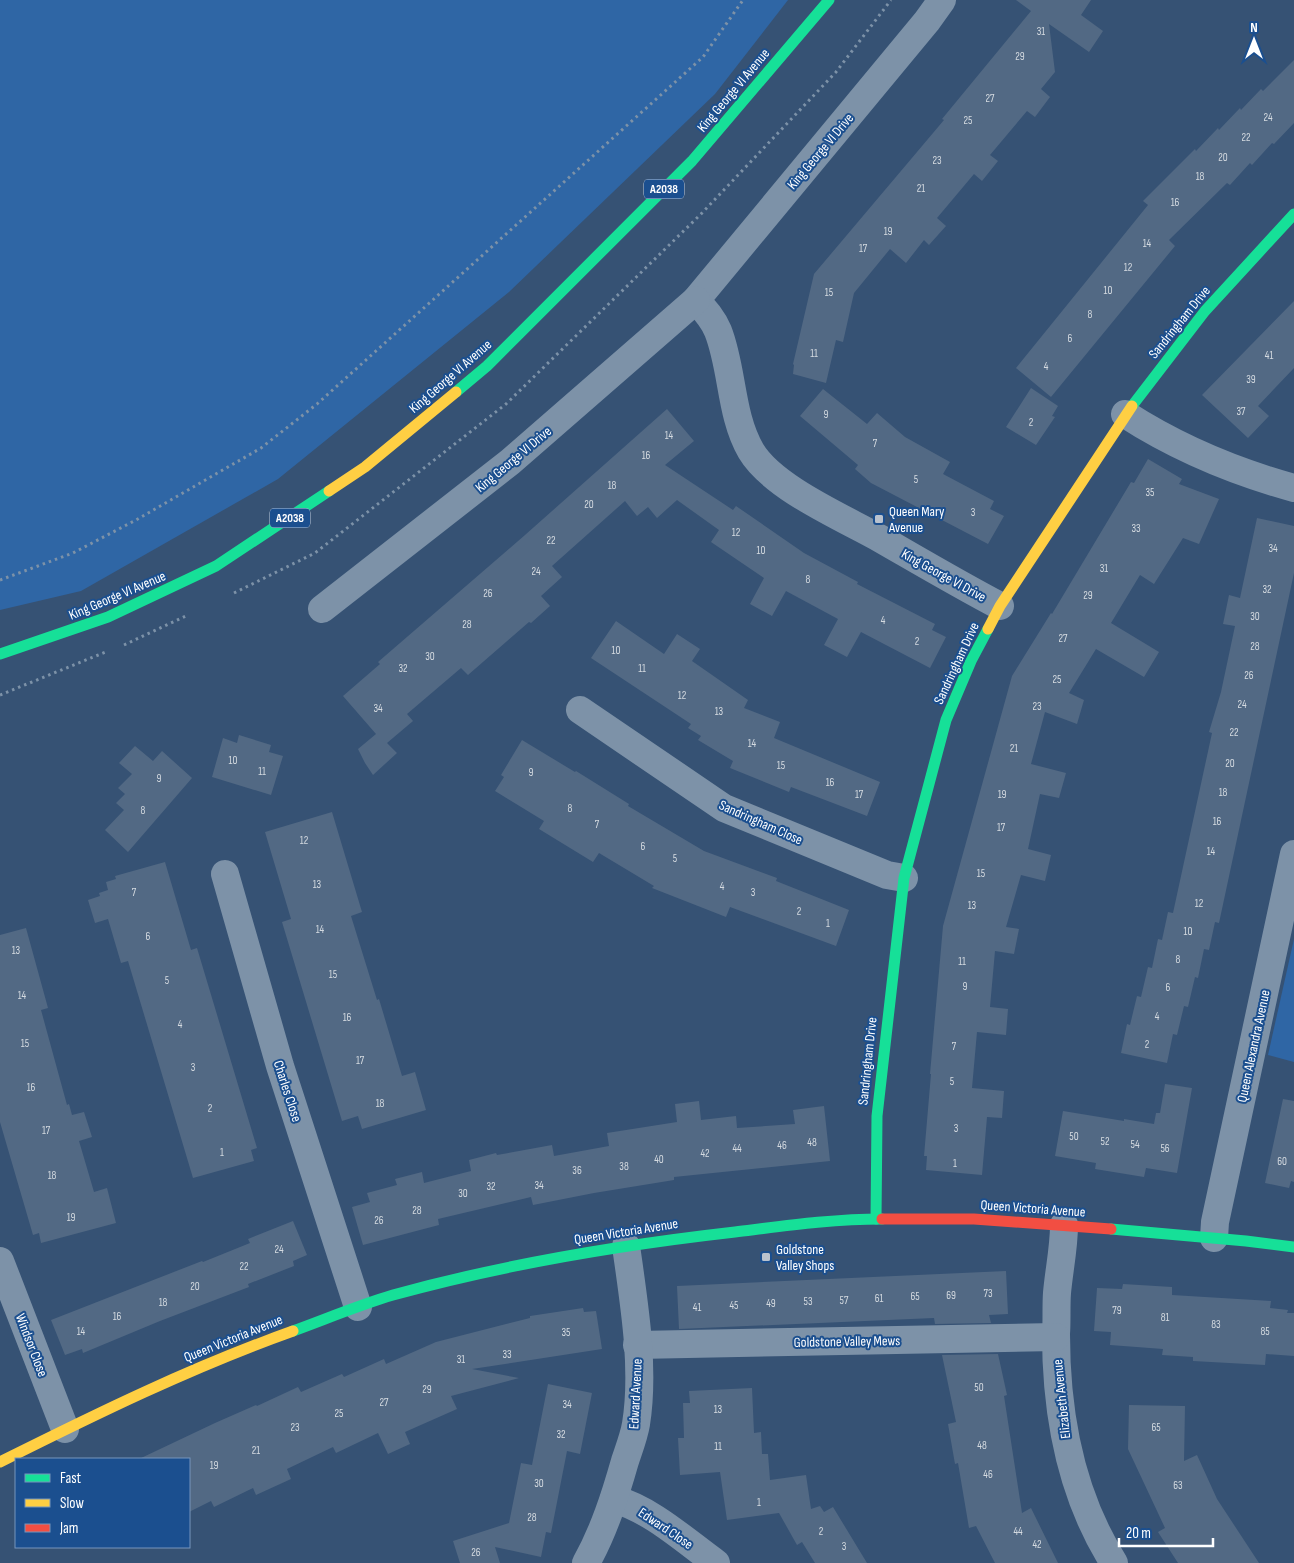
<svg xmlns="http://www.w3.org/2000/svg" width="1294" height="1563" viewBox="0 0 1294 1563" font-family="'Sofia Sans Condensed',sans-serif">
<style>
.green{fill:#2f66a5}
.building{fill:#526984}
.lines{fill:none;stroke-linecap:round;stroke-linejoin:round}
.path{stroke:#7d92a8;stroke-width:3;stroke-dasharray:2.5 4;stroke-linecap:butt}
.street{stroke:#7d92a8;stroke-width:28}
.fast{stroke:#16e098;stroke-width:11}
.slow{stroke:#ffcf43;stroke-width:11}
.jam{stroke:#f24e42;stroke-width:11}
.poi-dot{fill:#b9c2ce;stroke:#1b4f8f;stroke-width:2}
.labels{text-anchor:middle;stroke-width:4;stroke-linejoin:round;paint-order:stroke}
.number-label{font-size:11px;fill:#d4dae0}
.shield{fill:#1b4f8f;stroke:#bbcadd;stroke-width:1}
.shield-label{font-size:12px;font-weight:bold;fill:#fff}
.street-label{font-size:14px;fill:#fff;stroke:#1b4f8f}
.poi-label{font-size:14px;fill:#fff;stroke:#1b4f8f;text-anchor:start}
</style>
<rect width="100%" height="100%" fill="#365274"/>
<g class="green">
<polygon points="0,0 788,0 715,94 509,292 278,479 81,591 0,610"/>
<polygon points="1294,939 1294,1062 1268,1055"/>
</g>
<g class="building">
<polygon points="1016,0 1091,0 1081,15 1103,31 1089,52 1049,24 1055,72 1041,89 1050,97 1035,117 1027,111 990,155 998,161 982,181 974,174 937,218 946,226 929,245 924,240 906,263 890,249 854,293 843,342 836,340 826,383 793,374 794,365 793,364 814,274 944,120 942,119 1031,11"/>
<polygon points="1294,60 1294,123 1274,144 1272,143 1252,165 1250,163 1230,185 1227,183 1169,240 1175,246 1051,397 1016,368 1148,205 1143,201 1195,149 1196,151 1218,128 1219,130 1240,108 1241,110 1261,89 1263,91"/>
<polygon points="1294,301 1294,368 1258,406 1269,416 1248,438 1202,395"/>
<polygon points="1031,388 1058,406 1052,416 1055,417 1036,445 1006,427"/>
<polygon points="823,389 867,424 877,413 905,437 950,462 943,474 994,501 990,509 1004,516 988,544 871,483 855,469 858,465 800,416"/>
<polygon points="667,409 694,441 665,465 733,510 736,506 804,553 858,582 857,584 935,624 932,630 946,637 930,668 861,632 847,657 824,645 838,619 786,591 772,616 750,604 764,578 711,542 719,530 677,500 657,518 648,507 637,516 625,501 552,566 562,577 541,596 550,606 531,623 529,622 468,675 461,668 407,714 413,721 387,743 397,753 373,775 365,763 358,749 376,734 343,696 380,664 378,662 525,535"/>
<polygon points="1148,459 1182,479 1179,484 1219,499 1199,544 1183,538 1154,584 1140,575 1111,623 1159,652 1144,677 1096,649 1069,693 1084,700 1077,724 1045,712 1031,764 1066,773 1059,798 1040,794 1028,849 1051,855 1045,881 1021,875 1006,927 1019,929 1014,954 995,951 990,1007 1008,1009 1006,1035 977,1032 972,1088 1004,1091 1002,1118 987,1117 982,1175 926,1170 927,1156 924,1156 931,1074 930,1074 943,926 1012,676 1051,613 1052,614 1131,482 1134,483"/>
<polygon points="1257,518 1294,526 1294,573 1219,923 1215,922 1209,950 1204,949 1198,978 1195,977 1188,1007 1184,1006 1177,1035 1173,1034 1167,1063 1121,1053 1127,1024 1130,1025 1137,996 1141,997 1148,967 1152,968 1158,939 1162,940 1168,912 1173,913 1212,733 1209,732 1221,692 1235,626 1223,624 1229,595 1240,598"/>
<polygon points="616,621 664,654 677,634 700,649 692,661 748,700 744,708 780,722 774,738 880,782 867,816 791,787 789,792 730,768 733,761 698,740 701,736 688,728 691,724 591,658"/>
<polygon points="239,735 271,745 269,752 283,756 271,795 212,777 223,738 237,743"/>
<polygon points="522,740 575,772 576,771 629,804 628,806 704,851 777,878 776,881 849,910 836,946 730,907 726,917 652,888 654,886 599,853 593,862 539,829 544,821 495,791 504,777 501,775"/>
<polygon points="135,746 153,761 162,751 192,778 128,852 105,830 124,810 116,803 125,794 118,788 132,774 119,763"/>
<polygon points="332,812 362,912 351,916 377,1000 379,999 402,1076 415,1072 426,1110 362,1129 358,1116 342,1121 282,922 291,919 265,832"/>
<polygon points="165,862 191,950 197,948 257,1148 251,1150 254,1161 193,1178 128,961 121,963 108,919 95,923 88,900 100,896 99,893 108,890 106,882 116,879 115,876"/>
<polygon points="26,928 48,1008 41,1010 67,1105 69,1104 72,1115 84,1112 92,1137 79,1141 94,1192 107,1188 116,1223 41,1243 39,1233 33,1235 0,1122 0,935"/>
<polygon points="1165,1084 1192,1088 1177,1173 1146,1168 1144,1177 1095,1169 1096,1163 1055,1156 1063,1111 1124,1121 1124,1119 1154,1124 1156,1113 1160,1113"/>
<polygon points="1283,1099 1294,1101 1294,1182 1291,1181 1289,1188 1265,1183"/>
<polygon points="699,1101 701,1120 736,1116 737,1128 795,1124 793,1110 824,1106 830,1161 674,1177 674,1180 594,1193 533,1205 531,1197 438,1219 439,1225 363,1245 352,1207 370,1202 367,1193 397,1185 395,1179 422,1172 424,1183 471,1171 469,1160 496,1153 497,1155 552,1145 554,1156 609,1146 607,1133 677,1122 675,1104"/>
<polygon points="293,1221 307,1255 293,1261 294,1266 248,1284 249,1287 160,1321 83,1353 82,1349 65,1355 51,1320 202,1261 203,1262 250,1243 248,1239"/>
<polygon points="1006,1271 1008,1314 989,1315 991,1323 935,1324 934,1318 679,1329 677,1286"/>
<polygon points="1123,1284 1172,1287 1172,1295 1271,1301 1270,1308 1288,1310 1287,1313 1294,1313 1294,1356 1266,1354 1265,1365 1193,1361 1193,1357 1162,1355 1163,1349 1110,1345 1111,1332 1094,1331 1097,1288 1122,1289"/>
<polygon points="583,1308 584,1312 596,1311 602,1349 472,1369 519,1378 451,1396 457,1409 405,1432 410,1444 388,1454 378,1433 336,1453 333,1447 287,1469 291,1479 256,1495 253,1488 214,1507 211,1501 189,1512 189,1459 139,1459 215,1423 256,1405 257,1406 298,1387 301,1392 342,1374 344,1377 384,1359 386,1364 436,1342 530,1318 530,1316"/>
<polygon points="998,1354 1007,1395 1004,1396 1022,1513 1031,1508 1058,1563 995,1563 976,1526 969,1528 958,1463 955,1464 948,1424 956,1422 942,1355"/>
<polygon points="548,1384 592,1393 580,1454 567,1451 551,1533 546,1532 541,1557 495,1547 500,1563 460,1563 453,1541 509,1523 521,1463 532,1465"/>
<polygon points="752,1388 754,1433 761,1432 762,1454 768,1454 770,1480 806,1475 811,1509 820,1506 824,1512 833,1507 867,1563 815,1563 802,1542 797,1545 779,1513 727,1520 720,1472 680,1475 678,1438 684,1438 683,1403 690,1403 689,1391"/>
<polygon points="1129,1405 1185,1406 1184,1461 1197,1455 1217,1499 1259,1563 1178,1563 1158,1532 1165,1528 1128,1449"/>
</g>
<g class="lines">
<g class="path">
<polyline points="0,580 73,553 136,520 261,448 317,404 703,57 743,0"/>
<polyline points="234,593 315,553 506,404 701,214 836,72 891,0"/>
<polyline points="124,645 188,615"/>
<polyline points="0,695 108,651"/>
</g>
<g class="street">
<path d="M942 0 927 21 696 300C705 310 713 319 718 331 733 369 730 415 751 451 773 488 844 518 881 539 921 562 960 585 1000 606"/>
<path d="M1125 414C1176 447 1236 472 1294 488"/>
<polyline points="322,609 510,462 696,300"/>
<polyline points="580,710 724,808 887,875 904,878"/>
<polyline points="225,874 280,1066 358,1307"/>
<path d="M1064 1225C1064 1248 1059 1270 1057 1293 1056 1306 1057 1321 1056 1334 1056 1415 1070 1494 1114 1563"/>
<polyline points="1214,1238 1215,1222 1294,854"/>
<polyline points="0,1261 65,1429"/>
<polyline points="637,1345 1056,1337"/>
<path d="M614 1499C652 1510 684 1540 716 1563"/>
<path d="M586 1563C604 1531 615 1496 625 1461 629 1449 634 1436 636 1424 645 1368 634 1303 626 1246"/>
</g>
<g class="fast">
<polyline points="456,392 487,366 692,161 829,0"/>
<polyline points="1132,406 1205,311 1294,214"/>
<polyline points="0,654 108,617 216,566 329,491"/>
<polyline points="876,1219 877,1116 904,878 946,720 971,661 988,629"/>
<polyline points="1111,1229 1246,1241 1294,1247"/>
<path d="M293 1331C326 1319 359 1305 393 1295 505 1264 620 1245 735 1232 784 1226 833 1219 882 1219"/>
</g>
<g class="slow">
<polyline points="329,491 365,467 456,392"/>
<polyline points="988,629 1000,606 1132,406"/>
<path d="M0 1462C96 1414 192 1367 293 1331"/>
</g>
<polyline class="jam" points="882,1219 974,1219 1111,1229"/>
</g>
<g class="poi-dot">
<rect x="874" y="514" width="10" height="10" rx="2.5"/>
<rect x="761" y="1252" width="10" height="10" rx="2.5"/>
</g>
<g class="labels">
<g class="number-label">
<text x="1041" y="35">31</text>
<text x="1020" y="60">29</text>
<text x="990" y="102">27</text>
<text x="1268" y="121">24</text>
<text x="968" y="124">25</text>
<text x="1246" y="141">22</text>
<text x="1223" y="161">20</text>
<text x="937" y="164">23</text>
<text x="1200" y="180">18</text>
<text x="921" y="192">21</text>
<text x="1175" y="206">16</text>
<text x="888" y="235">19</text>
<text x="1147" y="247">14</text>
<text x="863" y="252">17</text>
<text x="1128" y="271">12</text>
<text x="1108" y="294">10</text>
<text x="829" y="296">15</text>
<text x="1090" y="318">8</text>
<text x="1070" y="342">6</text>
<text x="814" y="357">11</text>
<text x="1269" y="359">41</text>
<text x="1046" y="370">4</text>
<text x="1251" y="383">39</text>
<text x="1241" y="415">37</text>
<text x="826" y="418">9</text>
<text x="1031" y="426">2</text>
<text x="669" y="439">14</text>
<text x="875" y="447">7</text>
<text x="646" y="459">16</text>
<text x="916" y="483">5</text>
<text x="612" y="489">18</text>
<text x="1150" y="496">35</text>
<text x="589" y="508">20</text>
<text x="973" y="516">3</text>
<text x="1136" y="532">33</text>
<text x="736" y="536">12</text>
<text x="551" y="544">22</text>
<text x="1273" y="552">34</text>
<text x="761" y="554">10</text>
<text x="1104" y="572">31</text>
<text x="536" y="575">24</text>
<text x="808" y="583">8</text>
<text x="1267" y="593">32</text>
<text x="488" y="597">26</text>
<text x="1088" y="599">29</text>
<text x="1255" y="620">30</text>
<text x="883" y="624">4</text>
<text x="467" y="628">28</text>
<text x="1063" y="642">27</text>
<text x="917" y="645">2</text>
<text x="1255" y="650">28</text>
<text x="616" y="654">10</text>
<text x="430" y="660">30</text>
<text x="403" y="672">32</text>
<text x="642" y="672">11</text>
<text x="1249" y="679">26</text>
<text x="1057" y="683">25</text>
<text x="682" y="699">12</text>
<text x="1242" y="708">24</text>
<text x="1037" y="710">23</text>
<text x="378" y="712">34</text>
<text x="719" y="715">13</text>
<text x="1234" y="736">22</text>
<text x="752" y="747">14</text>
<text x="1014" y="752">21</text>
<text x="233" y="764">10</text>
<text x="1230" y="767">20</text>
<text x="781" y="769">15</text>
<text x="262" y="775">11</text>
<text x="531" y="776">9</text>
<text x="159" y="782">9</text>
<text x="830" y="786">16</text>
<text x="1223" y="796">18</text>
<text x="859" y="798">17</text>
<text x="1002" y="798">19</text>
<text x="570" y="812">8</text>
<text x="143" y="814">8</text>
<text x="1217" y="825">16</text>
<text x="597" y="828">7</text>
<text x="1001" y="831">17</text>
<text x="304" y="844">12</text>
<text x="643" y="850">6</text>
<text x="1211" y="855">14</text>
<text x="675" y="862">5</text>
<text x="981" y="877">15</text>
<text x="317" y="888">13</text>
<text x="722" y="890">4</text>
<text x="134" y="896">7</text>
<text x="753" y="896">3</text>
<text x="1199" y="907">12</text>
<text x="972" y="909">13</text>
<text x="799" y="915">2</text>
<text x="828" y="927">1</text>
<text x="320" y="933">14</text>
<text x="1188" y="935">10</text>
<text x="148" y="940">6</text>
<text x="16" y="954">13</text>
<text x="1178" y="963">8</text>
<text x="962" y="965">11</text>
<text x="333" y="978">15</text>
<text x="167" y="984">5</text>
<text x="965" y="990">9</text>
<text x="1168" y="991">6</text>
<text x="22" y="999">14</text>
<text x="1157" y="1020">4</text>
<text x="347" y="1021">16</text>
<text x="180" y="1028">4</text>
<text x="25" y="1047">15</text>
<text x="1147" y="1048">2</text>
<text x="954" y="1050">7</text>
<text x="360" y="1064">17</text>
<text x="193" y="1071">3</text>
<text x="952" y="1085">5</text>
<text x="31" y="1091">16</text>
<text x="380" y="1107">18</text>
<text x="210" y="1112">2</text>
<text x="956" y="1132">3</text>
<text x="46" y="1134">17</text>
<text x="1074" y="1140">50</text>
<text x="1105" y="1145">52</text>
<text x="812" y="1146">48</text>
<text x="1135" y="1148">54</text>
<text x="782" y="1149">46</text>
<text x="737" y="1152">44</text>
<text x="1165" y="1152">56</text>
<text x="222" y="1156">1</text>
<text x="705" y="1157">42</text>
<text x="659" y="1163">40</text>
<text x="1282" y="1165">60</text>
<text x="955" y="1167">1</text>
<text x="624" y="1170">38</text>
<text x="577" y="1174">36</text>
<text x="52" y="1179">18</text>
<text x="539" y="1189">34</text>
<text x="491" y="1190">32</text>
<text x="463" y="1197">30</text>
<text x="417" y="1214">28</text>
<text x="71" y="1221">19</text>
<text x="379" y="1224">26</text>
<text x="279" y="1253">24</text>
<text x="244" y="1270">22</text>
<text x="195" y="1290">20</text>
<text x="988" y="1297">73</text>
<text x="951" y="1299">69</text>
<text x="915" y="1300">65</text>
<text x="879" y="1302">61</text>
<text x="844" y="1304">57</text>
<text x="808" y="1305">53</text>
<text x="163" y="1306">18</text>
<text x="771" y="1307">49</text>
<text x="734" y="1309">45</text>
<text x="697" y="1311">41</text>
<text x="1117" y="1314">79</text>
<text x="117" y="1320">16</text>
<text x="1165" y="1321">81</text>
<text x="1216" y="1328">83</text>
<text x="81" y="1335">14</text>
<text x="1265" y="1335">85</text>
<text x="566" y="1336">35</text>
<text x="507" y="1358">33</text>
<text x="461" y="1363">31</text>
<text x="979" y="1391">50</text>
<text x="427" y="1393">29</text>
<text x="384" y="1406">27</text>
<text x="567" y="1408">34</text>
<text x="718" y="1413">13</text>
<text x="339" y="1417">25</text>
<text x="295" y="1431">23</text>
<text x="1156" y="1431">65</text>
<text x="561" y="1438">32</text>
<text x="982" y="1449">48</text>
<text x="718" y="1450">11</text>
<text x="256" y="1454">21</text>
<text x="214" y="1469">19</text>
<text x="988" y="1478">46</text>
<text x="539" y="1487">30</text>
<text x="1178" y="1489">63</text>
<text x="759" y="1506">1</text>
<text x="532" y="1521">28</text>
<text x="821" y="1535">2</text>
<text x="1018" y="1535">44</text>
<text x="1037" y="1548">42</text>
<text x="844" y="1550">3</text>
<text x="476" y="1556">26</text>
</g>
<g class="shield">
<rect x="644" y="179.5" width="40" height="19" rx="4"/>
<rect x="270" y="508.5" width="40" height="19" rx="4"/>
</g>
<g class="shield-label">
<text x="664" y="193">A2038</text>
<text x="290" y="522">A2038</text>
</g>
<g class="street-label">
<text transform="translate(733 90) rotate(-50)" y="5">King George VI Avenue</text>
<text transform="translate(820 151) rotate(-50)" y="5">King George VI Drive</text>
<text transform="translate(1179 322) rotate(-51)" y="5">Sandringham Drive</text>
<text transform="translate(450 376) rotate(-41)" y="5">King George VI Avenue</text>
<text transform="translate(513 459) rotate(-40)" y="5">King George VI Drive</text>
<text transform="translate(944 575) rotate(29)" y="5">King George VI Drive</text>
<text transform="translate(117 595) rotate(-23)" y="5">King George VI Avenue</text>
<text transform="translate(956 663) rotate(-65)" y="5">Sandringham Drive</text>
<text transform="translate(761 822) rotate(24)" y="5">Sandringham Close</text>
<text transform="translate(1253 1046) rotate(-78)" y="5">Queen Alexandra Avenue</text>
<text transform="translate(867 1061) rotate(-84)" y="5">Sandringham Drive</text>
<text transform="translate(288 1091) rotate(72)" y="5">Charles Close</text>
<text transform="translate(1033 1208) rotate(4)" y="5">Queen Victoria Avenue</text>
<text transform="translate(626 1231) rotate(-9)" y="5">Queen Victoria Avenue</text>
<text transform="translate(233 1338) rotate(-22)" y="5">Queen Victoria Avenue</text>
<text transform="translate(847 1341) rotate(-1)" y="5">Goldstone Valley Mews</text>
<text transform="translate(32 1345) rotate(69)" y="5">Windsor Close</text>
<text transform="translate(635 1394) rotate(-87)" y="5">Edward Avenue</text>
<text transform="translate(1061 1399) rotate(-96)" y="5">Elizabeth Avenue</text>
<text transform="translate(666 1528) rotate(34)" y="5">Edward Close</text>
</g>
<g class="poi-label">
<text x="889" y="516">Queen Mary<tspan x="889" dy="16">Avenue</tspan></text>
<text x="776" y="1254">Goldstone<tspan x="776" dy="16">Valley Shops</tspan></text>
</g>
</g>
<rect x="15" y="1458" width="175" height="90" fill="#1b4f8f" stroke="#7695bc"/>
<rect x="25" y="1474" width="25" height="8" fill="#16e098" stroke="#7695bc"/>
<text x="60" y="1483" font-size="15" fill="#ffffff">Fast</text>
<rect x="25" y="1499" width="25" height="8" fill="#ffcf43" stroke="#7695bc"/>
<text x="60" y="1508" font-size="15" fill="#ffffff">Slow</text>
<rect x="25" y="1524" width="25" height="8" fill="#f24e42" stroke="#7695bc"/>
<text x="60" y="1533" font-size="15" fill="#ffffff">Jam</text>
<g transform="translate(1254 40)" stroke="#1b4f8f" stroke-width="4" paint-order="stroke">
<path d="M0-4L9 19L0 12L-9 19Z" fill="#ffffff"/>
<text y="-8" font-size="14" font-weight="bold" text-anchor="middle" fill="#ffffff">N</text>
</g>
<path d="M1119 1538v8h94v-8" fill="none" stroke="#ffffff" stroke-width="2.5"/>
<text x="1126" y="1538" font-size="15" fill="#ffffff" stroke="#1b4f8f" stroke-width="4" paint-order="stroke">20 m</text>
</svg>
